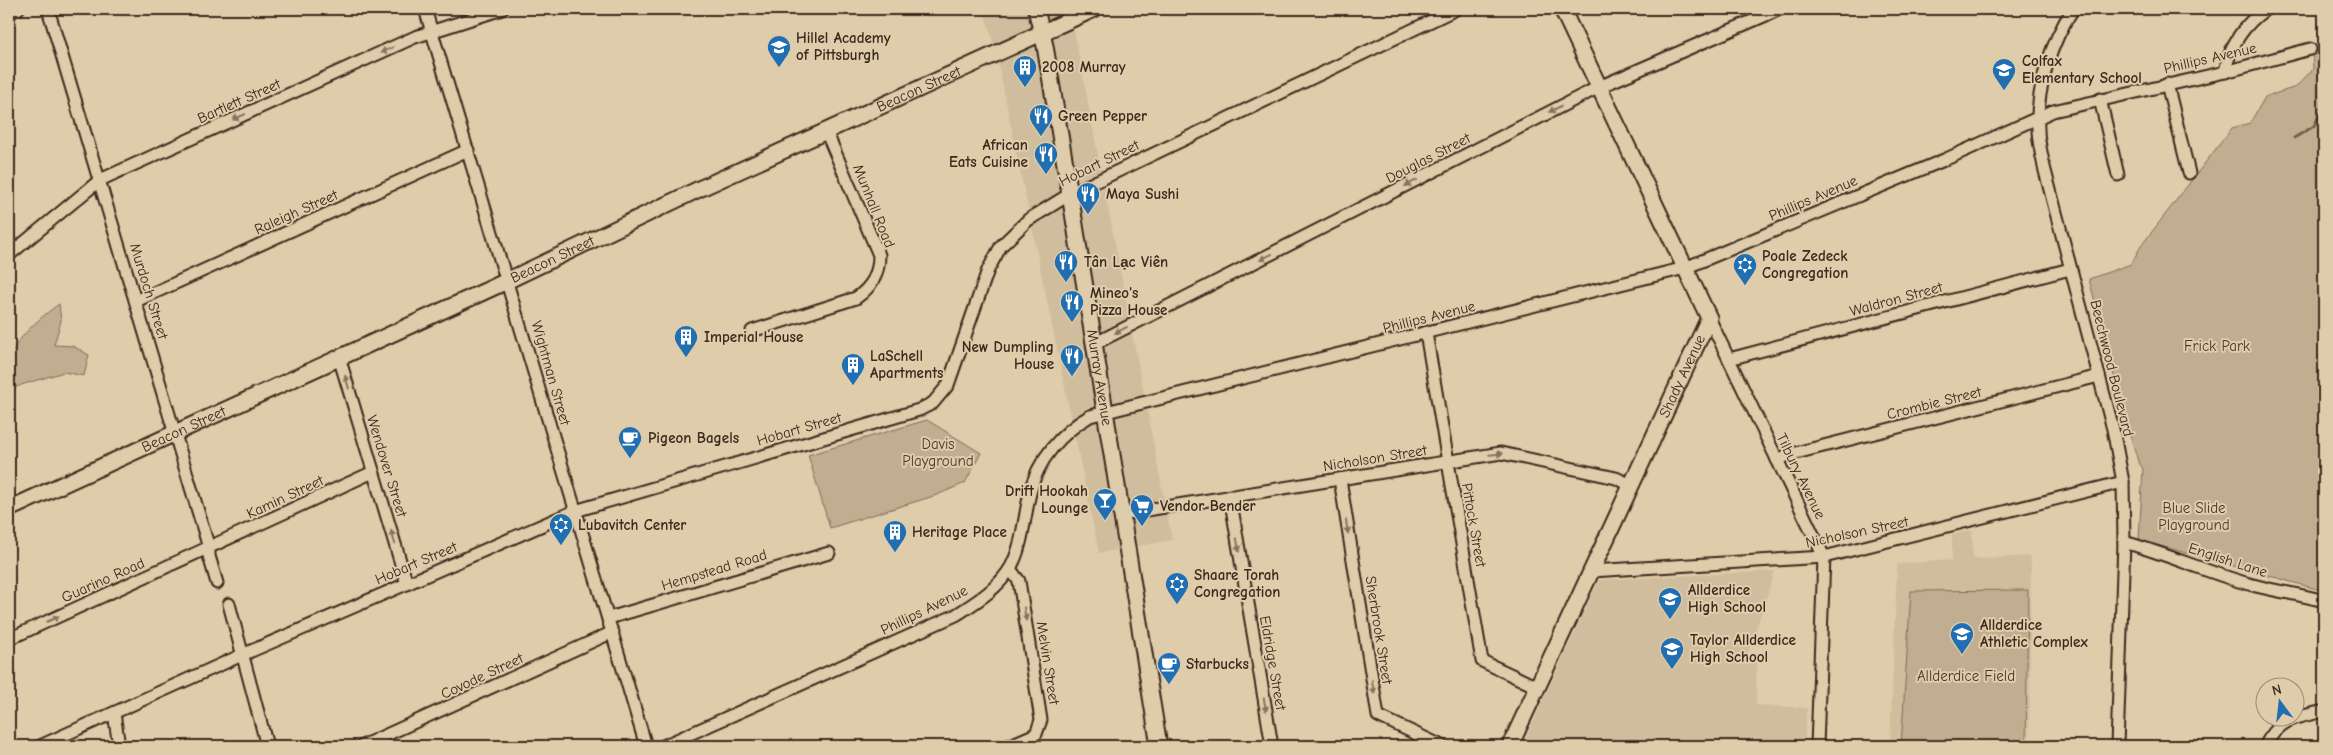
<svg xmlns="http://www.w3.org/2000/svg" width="2333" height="755" viewBox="0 0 2333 755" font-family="'Comic Neue',sans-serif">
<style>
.built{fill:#d0bd9d}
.green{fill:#c1ae91;stroke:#7e6c58}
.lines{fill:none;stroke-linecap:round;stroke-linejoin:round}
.stream{stroke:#73614d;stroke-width:3}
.minor-casing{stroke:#3b2a1e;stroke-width:15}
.major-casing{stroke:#3b2a1e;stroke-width:19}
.minor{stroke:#dfccaa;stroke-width:11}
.major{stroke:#dfccaa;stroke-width:15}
.oneway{fill:#85735d}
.labels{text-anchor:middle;stroke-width:4;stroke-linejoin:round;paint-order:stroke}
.poi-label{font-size:15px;font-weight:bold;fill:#3b2a1e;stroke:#dfccaa;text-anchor:start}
.street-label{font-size:15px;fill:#3b2a1e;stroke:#dfccaa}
.park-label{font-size:15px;fill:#48372a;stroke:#dfccaa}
</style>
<rect width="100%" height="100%" fill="#dfccaa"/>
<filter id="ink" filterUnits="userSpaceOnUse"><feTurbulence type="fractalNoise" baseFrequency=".02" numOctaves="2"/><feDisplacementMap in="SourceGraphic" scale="10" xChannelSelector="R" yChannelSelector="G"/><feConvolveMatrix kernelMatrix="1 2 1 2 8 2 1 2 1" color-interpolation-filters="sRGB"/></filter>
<g filter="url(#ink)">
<g class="built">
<polygon points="983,9 1070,9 1172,540 1099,553 994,44"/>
<polygon points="1972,530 1973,559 2031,556 2029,746 1890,746 1897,564 1952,560 1952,535"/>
<polygon points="1775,571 1746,659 1757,660 1756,705 1807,708 1804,746 1522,746 1599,580"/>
</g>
<g class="green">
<polygon points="2324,47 2324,591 2139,540 2143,469 2138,461 2125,418 2089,279 2131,264 2141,246 2232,128 2250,123 2265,97 2296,87 2313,69 2312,49"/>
<path d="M59 304 61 321 54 345 73 346 89 355 84 376 64 372 21 385 11 390 12 413 9 415C9 400 5 374 9 361 14 339 42 316 59 304Z"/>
<polygon points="927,420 981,453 965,483 937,495 830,528 808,455"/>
<polygon points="2028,590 2026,746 1901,746 1911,591"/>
</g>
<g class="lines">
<polyline class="stream" points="2294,138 2314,126 2324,106"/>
<g class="minor-casing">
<g id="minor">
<polyline points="48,9 209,548 209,556 217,583"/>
<polyline points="425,9 646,746"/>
<path d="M2073 9C2051 42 2036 89 2038 129 2038 142 2042 155 2044 167L2113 429 2123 482 2124 542 2117 746"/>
<polyline points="9,13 18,9"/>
<path d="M2225 72C2230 45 2244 24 2266 9"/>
<polyline points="2167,84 2189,173"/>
<polyline points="2100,99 2118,175"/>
<polyline points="9,255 100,180 415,37 502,9"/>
<polyline points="136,301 468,150"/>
<polyline points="1709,318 1824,557 1817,746"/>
<path d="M752 331 856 298C872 287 879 274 879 255L826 131"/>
<polyline points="1426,333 1482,661 1537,687"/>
<polyline points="1094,344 1599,87 1780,9"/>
<polyline points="339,357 407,584"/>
<polyline points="1729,359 2070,269"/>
<polyline points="1777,460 1788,455 2099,376"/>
<polyline points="1340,479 1378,716 1442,746"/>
<polyline points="1230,496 1272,746"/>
<polyline points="1122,514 1501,453 1616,478 1631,485"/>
<path d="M2124 542C2167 554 2206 572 2249 584 2273 591 2299 594 2324 601"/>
<polyline points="1591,571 1824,557 2123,482"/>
<polyline points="229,604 267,746"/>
<polyline points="609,618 829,553"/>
<polyline points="9,639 373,472"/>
<polyline points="114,713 119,746"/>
<polyline points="40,746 242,655 575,511 919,410 933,403 948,385 988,270 1001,246 1028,220 1070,194 1456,9"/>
<polyline points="362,746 613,632"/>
<path d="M663 746 956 615C976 602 998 589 1011 567 1023 544 1024 518 1030 493 1037 460 1062 432 1090 416L1685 268 1944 160 2053 111 2225 72 2310 49"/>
<polyline points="1008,746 1036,734 1041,720 1019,581 1010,569"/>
<path d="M2265 746C2280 718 2295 718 2324 711"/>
</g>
</g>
<g class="major-casing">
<g id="major">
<path id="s1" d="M1036 9 1045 46 1070 194 1159 746"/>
<path id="s2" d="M9 509 494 287 699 189 1094 9"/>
<path id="s3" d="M1510 746 1709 318 1562 9"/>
</g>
</g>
<use href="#minor" class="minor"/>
<use href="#major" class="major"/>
</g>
<defs><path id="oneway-solid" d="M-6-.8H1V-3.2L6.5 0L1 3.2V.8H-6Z" transform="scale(1.25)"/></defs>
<g class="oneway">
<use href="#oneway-solid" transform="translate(387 50) rotate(156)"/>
<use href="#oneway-solid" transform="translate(1555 109) rotate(153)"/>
<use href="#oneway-solid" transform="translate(239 117) rotate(156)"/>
<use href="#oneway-solid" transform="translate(1411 183) rotate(153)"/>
<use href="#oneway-solid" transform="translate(1266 257) rotate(153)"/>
<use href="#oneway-solid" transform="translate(1121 330) rotate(153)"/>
<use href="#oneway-solid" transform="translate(347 382) rotate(-106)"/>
<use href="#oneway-solid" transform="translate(1496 454) rotate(-5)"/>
<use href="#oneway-solid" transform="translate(1347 527) rotate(81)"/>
<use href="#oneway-solid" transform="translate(393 537) rotate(-107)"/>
<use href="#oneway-solid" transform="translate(1238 545) rotate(80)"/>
<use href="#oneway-solid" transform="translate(1025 614) rotate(81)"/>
<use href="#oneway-solid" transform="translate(53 619) rotate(-24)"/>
<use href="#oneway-solid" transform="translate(1373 687) rotate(81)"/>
<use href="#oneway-solid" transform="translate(1265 705) rotate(80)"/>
</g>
</g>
<defs>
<g id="school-pin" transform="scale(1.25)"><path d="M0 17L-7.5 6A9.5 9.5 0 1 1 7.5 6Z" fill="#1f6fb2" stroke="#dfccaa"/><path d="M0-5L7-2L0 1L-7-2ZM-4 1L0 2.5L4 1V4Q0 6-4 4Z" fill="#fff"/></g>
<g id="building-pin" transform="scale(1.25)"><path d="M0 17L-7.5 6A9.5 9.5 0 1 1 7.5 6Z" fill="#1f6fb2" stroke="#dfccaa"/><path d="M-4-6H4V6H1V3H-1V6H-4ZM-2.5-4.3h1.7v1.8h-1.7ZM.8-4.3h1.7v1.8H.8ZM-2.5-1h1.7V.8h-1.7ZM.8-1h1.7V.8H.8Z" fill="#fff"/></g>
<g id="restaurant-pin" transform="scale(1.25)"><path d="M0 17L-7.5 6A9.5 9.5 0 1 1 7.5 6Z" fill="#1f6fb2" stroke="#dfccaa"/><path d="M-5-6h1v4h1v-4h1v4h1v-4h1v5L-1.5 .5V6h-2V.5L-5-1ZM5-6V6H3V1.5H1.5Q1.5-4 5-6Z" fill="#fff"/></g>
<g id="synagogue-pin" transform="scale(1.25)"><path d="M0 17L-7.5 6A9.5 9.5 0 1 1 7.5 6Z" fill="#1f6fb2" stroke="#dfccaa"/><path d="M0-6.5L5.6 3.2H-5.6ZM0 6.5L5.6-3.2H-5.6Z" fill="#fff"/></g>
<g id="cafe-pin" transform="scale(1.25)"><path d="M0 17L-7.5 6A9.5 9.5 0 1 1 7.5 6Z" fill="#1f6fb2" stroke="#dfccaa"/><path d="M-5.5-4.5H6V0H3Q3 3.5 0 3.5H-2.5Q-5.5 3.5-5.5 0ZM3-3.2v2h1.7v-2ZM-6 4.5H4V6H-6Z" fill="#fff"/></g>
<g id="bar-pin" transform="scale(1.25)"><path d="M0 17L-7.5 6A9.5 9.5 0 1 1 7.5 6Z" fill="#1f6fb2" stroke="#dfccaa"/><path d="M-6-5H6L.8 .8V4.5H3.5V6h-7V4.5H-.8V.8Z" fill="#fff"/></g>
<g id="supermarket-pin" transform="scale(1.25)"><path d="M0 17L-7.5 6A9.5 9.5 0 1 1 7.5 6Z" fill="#1f6fb2" stroke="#dfccaa"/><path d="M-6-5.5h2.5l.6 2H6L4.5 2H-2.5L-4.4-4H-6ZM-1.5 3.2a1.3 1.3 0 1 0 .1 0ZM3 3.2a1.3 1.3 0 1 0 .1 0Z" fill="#fff"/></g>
</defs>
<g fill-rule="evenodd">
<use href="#school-pin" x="779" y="47"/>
<use href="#building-pin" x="1025" y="67"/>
<use href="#school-pin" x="2004" y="70"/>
<use href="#restaurant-pin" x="1041" y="116"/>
<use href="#restaurant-pin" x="1046" y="154"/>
<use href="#restaurant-pin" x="1088" y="194"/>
<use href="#restaurant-pin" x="1066" y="262"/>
<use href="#synagogue-pin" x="1745" y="265"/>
<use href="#restaurant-pin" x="1072" y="302"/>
<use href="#building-pin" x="686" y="337"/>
<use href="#restaurant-pin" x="1072" y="356"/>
<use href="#building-pin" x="853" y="365"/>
<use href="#cafe-pin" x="630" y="438"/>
<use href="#bar-pin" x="1105" y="500"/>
<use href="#supermarket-pin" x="1142" y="506"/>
<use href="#synagogue-pin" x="561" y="525"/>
<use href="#building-pin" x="895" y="532"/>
<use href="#synagogue-pin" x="1177" y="584"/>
<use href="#school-pin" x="1670" y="599"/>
<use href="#school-pin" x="1962" y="634"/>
<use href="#school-pin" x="1672" y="649"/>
<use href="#cafe-pin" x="1169" y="664"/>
</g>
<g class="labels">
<g class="poi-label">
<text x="796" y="43">Hillel Academy<tspan x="796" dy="17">of Pittsburgh</tspan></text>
<text x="2022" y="66">Colfax<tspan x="2022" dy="17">Elementary School</tspan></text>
<text x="1042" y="72">2008 Murray</text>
<text x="1058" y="121">Green Pepper</text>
<text x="1028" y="150" text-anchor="end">African<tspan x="1028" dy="17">Eats Cuisine</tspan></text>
<text x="1106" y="199">Maya Sushi</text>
<text x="1762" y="261">Poale Zedeck<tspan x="1762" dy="17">Congregation</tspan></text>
<text x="1084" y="267">Tân Lạc Viên</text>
<text x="1090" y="298">Mineo's<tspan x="1090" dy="17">Pizza House</tspan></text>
<text x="704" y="342">Imperial House</text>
<text x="1054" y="352" text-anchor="end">New Dumpling<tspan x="1054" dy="17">House</tspan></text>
<text x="870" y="361">LaSchell<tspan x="870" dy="17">Apartments</tspan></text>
<text x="648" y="443">Pigeon Bagels</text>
<text x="1088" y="496" text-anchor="end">Drift Hookah<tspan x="1088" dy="17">Lounge</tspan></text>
<text x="1160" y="511">Vendor Bender</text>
<text x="578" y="530">Lubavitch Center</text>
<text x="912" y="537">Heritage Place</text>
<text x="1194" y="580">Shaare Torah<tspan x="1194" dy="17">Congregation</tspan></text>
<text x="1688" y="595">Allderdice<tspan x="1688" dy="17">High School</tspan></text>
<text x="1980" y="630">Allderdice<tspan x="1980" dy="17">Athletic Complex</tspan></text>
<text x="1690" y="645">Taylor Allderdice<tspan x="1690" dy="17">High School</tspan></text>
<text x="1186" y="669">Starbucks</text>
</g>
<g class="street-label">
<text transform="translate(2210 58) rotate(-13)" y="5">Phillips Avenue</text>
<text dy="5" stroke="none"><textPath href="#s2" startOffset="1002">Beacon Street</textPath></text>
<text transform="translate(239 101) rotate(-24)" y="5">Bartlett Street</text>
<text transform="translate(1428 158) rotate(-27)" y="5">Douglas Street</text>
<text transform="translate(1099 163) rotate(-26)" y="5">Hobart Street</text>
<text transform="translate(1813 198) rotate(-23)" y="5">Phillips Avenue</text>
<text transform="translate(874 206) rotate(68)" y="5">Munhall Road</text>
<text transform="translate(296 212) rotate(-24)" y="5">Raleigh Street</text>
<text dy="5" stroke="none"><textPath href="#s2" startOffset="598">Beacon Street</textPath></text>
<text transform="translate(149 291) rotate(73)" y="5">Murdoch Street</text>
<text transform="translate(1896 299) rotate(-15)" y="5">Waldron Street</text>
<text transform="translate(1429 317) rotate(-14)" y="5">Phillips Avenue</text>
<text transform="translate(2112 368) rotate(76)" y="5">Beechwood Boulevard</text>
<text transform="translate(551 373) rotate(74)" y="5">Wightman Street</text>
<text dy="5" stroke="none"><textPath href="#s1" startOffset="374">Murray Avenue</textPath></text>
<text dy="5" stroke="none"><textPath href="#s3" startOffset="408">Shady Avenue</textPath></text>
<text transform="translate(1934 403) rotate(-14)" y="5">Crombie Street</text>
<text dy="5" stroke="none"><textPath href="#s2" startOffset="192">Beacon Street</textPath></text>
<text transform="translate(799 429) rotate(-16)" y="5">Hobart Street</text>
<text transform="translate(1375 458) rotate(-9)" y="5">Nicholson Street</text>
<text transform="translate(387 466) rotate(73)" y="5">Wendover Street</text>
<text transform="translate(1801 476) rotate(64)" y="5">Tilbury Avenue</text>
<text transform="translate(285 497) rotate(-25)" y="5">Kamin Street</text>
<text transform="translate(1474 525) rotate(80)" y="5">Pittock Street</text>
<text transform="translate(1857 532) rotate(-12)" y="5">Nicholson Street</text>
<text transform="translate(2228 560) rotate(18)" y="5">English Lane</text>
<text transform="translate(416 563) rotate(-23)" y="5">Hobart Street</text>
<text transform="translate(714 570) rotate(-17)" y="5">Hempstead Road</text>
<text transform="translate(103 580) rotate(-24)" y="5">Guarino Road</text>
<text transform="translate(924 610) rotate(-26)" y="5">Phillips Avenue</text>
<text transform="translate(1379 630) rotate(81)" y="5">Sherbrook Street</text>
<text transform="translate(1048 663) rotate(81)" y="5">Melvin Street</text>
<text transform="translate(1273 663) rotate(80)" y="5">Eldridge Street</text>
<text transform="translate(482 676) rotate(-25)" y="5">Covode Street</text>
</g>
<g class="park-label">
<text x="2217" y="351">Frick Park</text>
<text x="938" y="449">Davis<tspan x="938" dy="17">Playground</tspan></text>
<text x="2194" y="513">Blue Slide<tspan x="2194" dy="17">Playground</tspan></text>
<text x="1966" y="681">Allderdice Field</text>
</g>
</g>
<rect width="2333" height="755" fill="none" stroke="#dfccaa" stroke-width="30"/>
<rect x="15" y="15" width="2303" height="725" fill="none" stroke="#3b2a1e" stroke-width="2" filter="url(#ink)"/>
<g transform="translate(2280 702) rotate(345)"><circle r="24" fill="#dfccaa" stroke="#9d8b72"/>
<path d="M0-4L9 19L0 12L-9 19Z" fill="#1f6fb2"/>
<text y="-8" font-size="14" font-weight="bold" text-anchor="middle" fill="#3b2a1e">N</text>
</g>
</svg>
